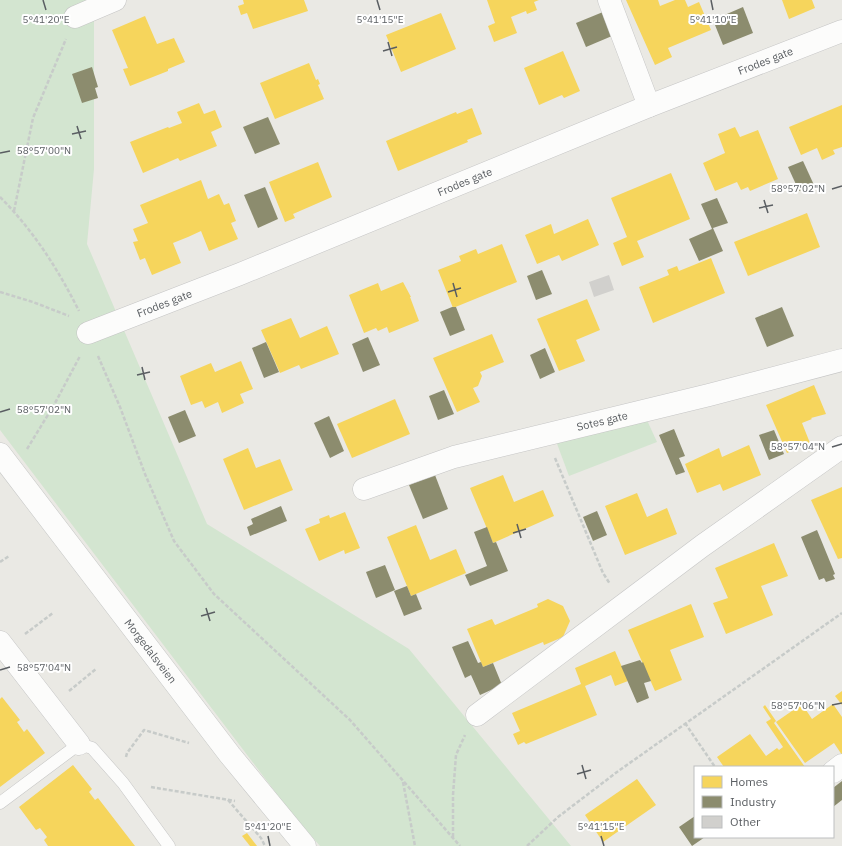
<svg xmlns="http://www.w3.org/2000/svg" width="842" height="846" viewBox="0 0 842 846" font-family="'IBM Plex Sans',sans-serif">
<style>
.green{fill:#d3e5d0}
.homes{fill:#f6d55c}
.industry{fill:#8c8c6e}
.building{fill:#d1d0cd}
.lines{fill:none;stroke-linecap:round;stroke-linejoin:round}
.lane-casing{stroke:#c5c5c5;stroke-width:13}
.street-casing{stroke:#c5c5c5;stroke-width:23}
.secondary-casing{stroke:#c6c7c6;stroke-width:23}
.path{stroke:#c7cbc9;stroke-width:2.5;stroke-dasharray:4 2;stroke-linecap:butt}
.lane{stroke:#fcfcfb;stroke-width:12}
.street{stroke:#fcfcfb;stroke-width:22}
.secondary{stroke:#fcfcfb;stroke-width:22}
.ticks{fill:none;stroke:#5a5e62;stroke-width:1.5}
.labels{text-anchor:middle;stroke-width:4;stroke-linejoin:round;paint-order:stroke}
.street-label{font-size:11px;fill:#5a5e62;stroke:#fff}
.ticks-label{font-size:10px;text-anchor:middle;fill:#5a5e62;stroke:#fff;stroke-width:4;stroke-linejoin:round;paint-order:stroke}
</style>
<rect width="100%" height="100%" fill="#eae9e4"/>
<g class="green">
<polygon points="0,0 94,0 94,169 87,244 207,524 409,649 571,846 320,846 289,810 0,430"/>
<polygon points="646,418 657,442 569,476 556,441"/>
</g>
<g class="homes">
<polygon points="243,0 304,0 308,11 253,29 247,13 241,15 238,6 244,4"/>
<polygon points="487,0 539,0 534,2 537,10 527,14 526,11 511,17 517,33 494,42 488,26 495,23"/>
<polygon points="626,0 658,0 660,6 675,0 685,0 688,7 699,2 711,30 668,48 672,57 655,65"/>
<polygon points="782,0 812,0 815,8 789,19"/>
<polygon points="441,13 456,49 401,72 386,35"/>
<polygon points="145,16 157,44 174,38 185,62 168,69 168,71 130,86 123,69 128,68 112,30"/>
<polygon points="563,51 580,91 564,98 562,95 539,105 524,68"/>
<polygon points="309,63 316,80 318,79 320,84 318,85 324,99 275,119 260,83"/>
<polygon points="199,103 204,114 215,110 222,127 211,132 217,146 180,161 178,158 143,173 130,142 168,127 169,128 182,123 177,112"/>
<polygon points="842,105 842,147 833,150 835,154 822,160 817,148 801,155 789,127"/>
<polygon points="472,108 482,134 467,140 468,142 398,171 386,141 456,112 457,114"/>
<polygon points="735,127 740,137 758,130 778,179 750,191 748,187 741,190 737,182 715,191 703,163 725,153 718,134"/>
<polygon points="318,162 332,197 293,214 295,218 285,222 269,182"/>
<polygon points="671,173 690,219 637,241 644,257 622,266 613,243 627,237 611,198"/>
<polygon points="201,180 208,199 219,194 224,205 229,203 236,221 231,223 238,239 209,251 201,231 188,237 173,243 181,263 152,275 145,258 140,260 133,242 138,241 133,229 148,223 140,205"/>
<polygon points="807,213 820,247 748,276 734,242"/>
<polygon points="588,219 599,245 562,261 559,255 537,264 525,235 551,224 554,234"/>
<polygon points="502,244 517,282 453,308 438,270 461,261 459,256 476,249 478,254"/>
<polygon points="711,258 725,293 653,323 639,287 669,275 667,270 677,266 679,271"/>
<polygon points="403,282 411,297 410,297 419,321 389,333 387,327 378,331 376,328 364,333 349,295 378,283 381,291"/>
<polygon points="587,299 600,330 576,340 585,361 559,371 537,319"/>
<polygon points="291,318 300,338 327,326 339,354 301,369 299,365 280,373 261,330"/>
<polygon points="492,334 504,362 480,372 482,376 478,386 473,388 480,402 457,412 433,358"/>
<polygon points="241,361 253,389 240,394 244,403 222,413 218,402 205,408 202,401 191,405 180,376 211,363 215,372"/>
<polygon points="814,385 826,414 811,418 812,419 802,423 810,443 787,453 766,405"/>
<polygon points="395,399 410,434 352,458 337,424"/>
<polygon points="749,445 761,475 723,491 720,484 697,493 685,464 719,448 722,457"/>
<polygon points="248,448 256,468 280,459 293,490 244,510 223,459"/>
<polygon points="503,475 514,502 543,490 554,516 493,543 470,488"/>
<polygon points="842,487 842,558 838,559 811,500"/>
<polygon points="637,493 647,517 667,508 677,534 625,555 605,506"/>
<polygon points="345,512 360,548 345,554 344,550 319,561 305,529 320,523 319,519 329,515 330,518"/>
<polygon points="416,525 430,560 456,549 466,573 411,596 387,537"/>
<polygon points="774,543 788,576 761,586 773,615 726,634 713,603 728,598 715,568"/>
<polygon points="548,599 563,606 570,621 563,637 544,645 543,642 483,667 467,629 492,619 495,625 538,607 537,604"/>
<polygon points="691,604 704,637 670,650 682,680 655,691 628,630"/>
<polygon points="615,651 628,681 615,686 611,675 585,686 597,715 526,744 524,742 518,745 513,734 520,731 512,713 581,684 575,668"/>
<polygon points="842,691 842,705 835,696"/>
<polygon points="2,697 20,720 17,722 24,732 27,729 45,753 0,787 0,699"/>
<polygon points="802,704 812,719 833,704 842,717 842,755 834,743 805,763 776,722"/>
<polygon points="765,705 776,721 774,723 805,767 724,767 717,757 750,734 766,756 777,748 779,750 783,747 766,722 771,719 763,707"/>
<polygon points="73,765 92,789 89,792 95,800 98,798 135,846 48,846 44,840 47,837 40,828 36,830 19,807"/>
<polygon points="637,779 656,805 603,842 585,815"/>
<polygon points="247,833 257,846 250,846 242,836"/>
</g>
<g class="industry">
<polygon points="743,7 753,33 723,45 713,20"/>
<polygon points="603,12 612,36 586,47 576,23"/>
<polygon points="92,67 98,87 95,88 98,98 82,103 72,74"/>
<polygon points="268,117 280,144 255,154 243,127"/>
<polygon points="803,161 814,185 799,191 788,167"/>
<polygon points="265,187 278,219 258,228 244,195"/>
<polygon points="717,198 728,223 713,228 723,251 699,261 689,239 712,229 701,204"/>
<polygon points="542,270 552,294 536,300 527,276"/>
<polygon points="452,307 456,307 465,330 450,336 440,312"/>
<polygon points="782,307 794,336 767,347 755,318"/>
<polygon points="368,337 380,365 363,372 352,344"/>
<polygon points="266,342 279,372 264,378 252,348"/>
<polygon points="545,348 555,372 540,379 530,355"/>
<polygon points="444,390 454,414 438,420 429,396"/>
<polygon points="185,410 196,436 179,443 168,417"/>
<polygon points="329,416 344,451 330,458 314,423"/>
<polygon points="674,429 685,456 679,458 685,472 676,475 659,435"/>
<polygon points="774,430 784,454 769,460 759,435"/>
<polygon points="435,475 448,509 423,519 409,485"/>
<polygon points="281,506 287,521 250,536 247,527 253,524 251,519"/>
<polygon points="597,511 607,535 593,541 583,517"/>
<polygon points="487,527 493,543 496,542 508,571 470,586 465,575 487,566 474,532"/>
<polygon points="817,530 835,574 833,575 835,579 826,582 824,578 819,580 801,537"/>
<polygon points="385,565 395,590 376,598 366,572"/>
<polygon points="407,586 411,596 416,594 422,609 404,616 394,591"/>
<polygon points="468,641 478,663 481,662 483,667 493,663 502,685 480,695 471,675 465,678 452,647"/>
<polygon points="640,660 642,663 643,662 651,681 644,683 649,698 637,703 621,666"/>
<polygon points="842,781 842,800 833,807 833,788"/>
<polygon points="695,816 695,837 705,837 692,846 679,827"/>
</g>
<polygon class="building" points="609,275 614,290 594,297 589,282"/>
<g class="lines">
<g class="lane-casing">
<polyline id="lane" points="0,803 79,744 92,748 123,783 169,846"/>
</g>
<g class="street-casing">
<g id="street">
<polyline points="609,0 649,106"/>
<polyline points="75,17 115,0"/>
<path id="s1" d="M88 333 240 274 649 106 842 31"/>
<path id="s2" d="M364 489 454 457 709 395 842 360"/>
<polyline points="0,642 79,744"/>
<polyline points="477,715 702,546 842,447"/>
<polyline points="833,772 842,765"/>
</g>
</g>
<g class="secondary-casing">
<g id="secondary">
<path id="s3" d="M0 454 230 755 305 846"/>
</g>
</g>
<g class="path">
<path d="M0 197C33 230 58 269 79 311"/>
<polyline points="14,211 33,118 66,39"/>
<polyline points="0,292 33,302 69,316"/>
<polyline points="98,356 120,407 145,474 174,541 214,594 350,720 460,846"/>
<polyline points="27,449 54,405 80,356"/>
<polyline points="555,458 603,573 610,584"/>
<polyline points="0,562 9,556"/>
<polyline points="25,634 53,613"/>
<polyline points="69,691 96,669"/>
<polyline points="685,723 715,767"/>
<polyline points="126,757 127,753 144,730 189,743"/>
<polyline points="403,782 415,846"/>
<polyline points="151,787 235,801"/>
<polyline points="228,800 261,838 265,846"/>
<polyline points="453,837 453,795 456,755 465,735"/>
<polyline points="527,846 558,817 617,772 842,613"/>
</g>
<use href="#lane" class="lane"/>
<use href="#street" class="street"/>
<use href="#secondary" class="secondary"/>
</g>
<path class="ticks" d="M43 0 46 10M377 0 380 10M711 0 713 10M388 42 392 56M383 51 397 47M77 126 81 139M72 134 86 131M0 153 10 151M832 189 842 186M764 200 768 213M759 208 773 205M453 283 457 297M448 292 461 288M142 367 145 380M137 375 150 372M0 412 10 409M832 447 842 444M517 524 521 538M513 533 526 529M206 608 210 621M201 616 215 612M0 670 10 667M832 705 842 703M582 765 586 779M577 774 591 770M268 836 270 846M601 836 604 846"/>
<g class="labels">
<g class="street-label">
<text dy="4" stroke="none"><textPath href="#s1" startOffset="730">Frodes gate</textPath></text>
<text dy="4" stroke="none"><textPath href="#s1" startOffset="406">Frodes gate</textPath></text>
<text dy="4" stroke="none"><textPath href="#s1" startOffset="82">Frodes gate</textPath></text>
<text dy="4" stroke="none"><textPath href="#s2" startOffset="248">Sotes gate</textPath></text>
<text dy="4" stroke="none"><textPath href="#s3" startOffset="248">Morgedalsveien</textPath></text>
</g>
</g>
<g class="ticks-label">
<text x="46" y="23">5°41'20"E</text>
<text x="380" y="23">5°41'15"E</text>
<text x="713" y="23">5°41'10"E</text>
<text x="44" y="154">58°57'00"N</text>
<text x="798" y="192">58°57'02"N</text>
<text x="44" y="413">58°57'02"N</text>
<text x="798" y="450">58°57'04"N</text>
<text x="44" y="671">58°57'04"N</text>
<text x="798" y="709">58°57'06"N</text>
<text x="268" y="830">5°41'20"E</text>
<text x="601" y="830">5°41'15"E</text>
</g>
<rect x="694" y="766" width="140" height="72" fill="#ffffff" stroke="#bdbfc0"/>
<rect x="702" y="776" width="20" height="12" fill="#f6d55c" stroke="#bdbfc0"/>
<text x="730" y="786" font-size="12" fill="#5a5e62">Homes</text>
<rect x="702" y="796" width="20" height="12" fill="#8c8c6e" stroke="#bdbfc0"/>
<text x="730" y="806" font-size="12" fill="#5a5e62">Industry</text>
<rect x="702" y="816" width="20" height="12" fill="#d1d0cd" stroke="#bdbfc0"/>
<text x="730" y="826" font-size="12" fill="#5a5e62">Other</text>
</svg>
